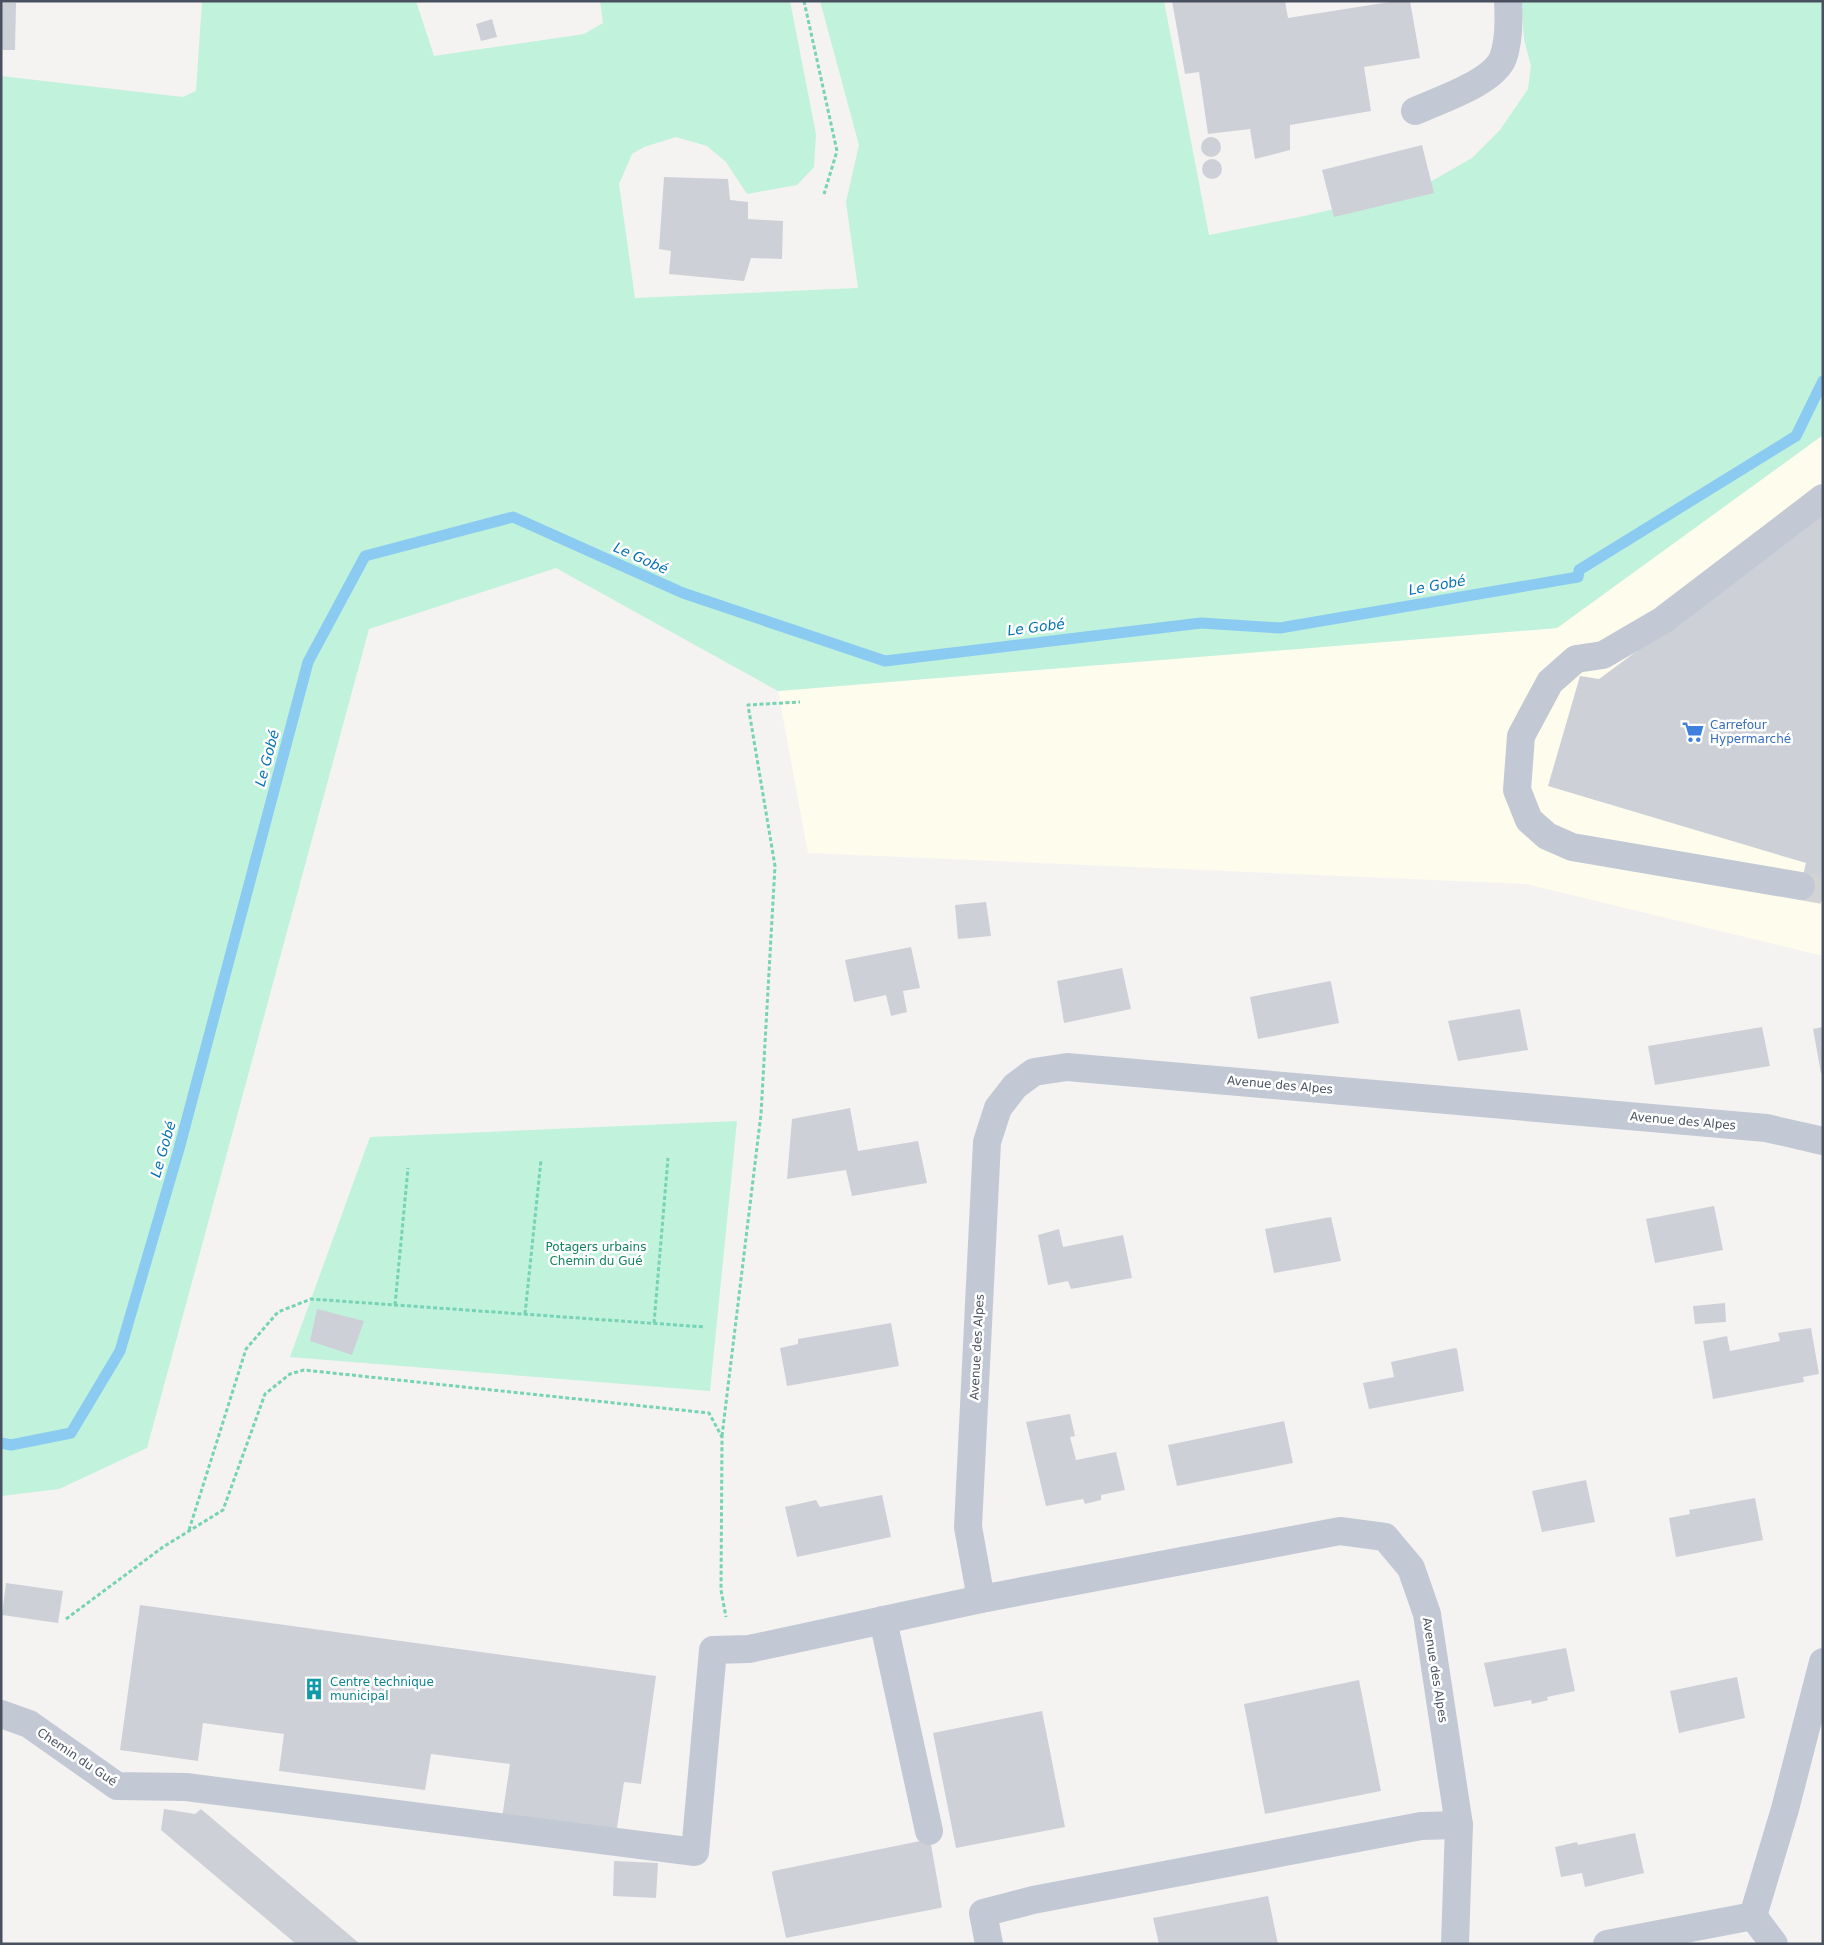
<svg xmlns="http://www.w3.org/2000/svg" width="1824" height="1945" viewBox="0 0 1824 1945" font-family="'DejaVu Sans',sans-serif">
<style>
.commercial{fill:#fdfced}
.green{fill:#c0f2dc}
.lines{fill:none;stroke-linecap:round;stroke-linejoin:round}
.stream{stroke:#8bcaf1;stroke-width:11}
.building{fill:#ced0d8}
.minor-tunnel{stroke:#d2d3d5;stroke-width:28;stroke-dasharray:28 14;stroke-linecap:butt}
.path{stroke:#76d3b5;stroke-width:3;stroke-dasharray:4 2.5;stroke-linecap:butt}
.minor{stroke:#c3c9d4;stroke-width:28}
.labels{text-anchor:middle;stroke-width:5;stroke-linejoin:round;paint-order:stroke}
.shop-label{font-size:12px;fill:#366cbe;stroke:#fff;text-anchor:start}
.street-label{font-size:12px;fill:#495161;stroke:#fff}
.park-label{font-size:12px;fill:#13835e;stroke:#fff}
.culture-label{font-size:12px;fill:#0d838f;stroke:#fff;text-anchor:start}
.water-label{font-size:14px;font-style:italic;fill:#0573b8;stroke:#fff}
</style>
<rect width="100%" height="100%" fill="#f4f3f2"/>
<polygon class="commercial" points="1823,435 1823,956 1526,884 808,853 778,691 1557,628"/>
<g class="green">
<polygon points="202,1 416,1 434,56 584,34 603,23 600,1 790,1 816,134 814,167 797,185 747,194 726,162 707,146 676,137 644,147 632,154 619,184 635,298 858,288 846,202 859,145 820,1 1164,1 1209,235 1304,216 1416,190 1472,158 1500,130 1528,89 1531,66 1524,39 1521,1 1823,1 1823,435 1557,628 778,691 556,568 369,629 147,1448 59,1489 1,1496 1,76 183,97 196,91"/>
<polygon points="737,1121 710,1391 290,1357 370,1137"/>
</g>
<g class="lines">
<polyline class="stream" points="1,1443 11,1445 71,1433 120,1351 179,1149 308,662 365,556 513,517 683,593 885,661 1201,623 1280,628 1578,577 1579,570 1796,436 1823,381"/>
</g>
<g class="building">
<polygon points="1172,1 1285,1 1288,18 1396,1 1410,1 1420,58 1364,67 1371,111 1290,125 1290,150 1255,159 1250,129 1208,134 1199,72 1185,74"/>
<polygon points="1,3 16,3 15,50 1,50"/>
<polygon points="492,19 497,37 481,41 476,24"/>
<circle cx="1211" cy="147" r="10"/>
<polygon points="1422,145 1434,193 1334,217 1322,170"/>
<circle cx="1212" cy="169" r="10"/>
<polygon points="664,177 728,179 730,200 748,202 748,219 783,221 782,259 751,258 744,281 669,274 671,251 659,249"/>
<polygon points="1823,514 1823,901 1798,895 1806,863 1548,786 1580,676 1599,679"/>
<polygon points="986,902 991,936 958,939 955,905"/>
<polygon points="911,947 920,988 903,991 907,1012 891,1016 886,995 854,1002 845,960"/>
<polygon points="1122,968 1131,1009 1064,1023 1057,981"/>
<polygon points="1330,981 1331,982 1339,1023 1258,1039 1250,997"/>
<polygon points="1520,1009 1528,1050 1458,1061 1448,1021"/>
<polygon points="1762,1027 1770,1066 1655,1085 1648,1046"/>
<polygon points="1823,1027 1823,1073 1821,1073 1813,1029"/>
<polygon points="850,1108 858,1151 918,1141 927,1183 852,1196 846,1170 787,1179 792,1119"/>
<polygon points="1714,1206 1723,1250 1655,1263 1646,1219"/>
<polygon points="1331,1217 1341,1261 1274,1273 1265,1229"/>
<polygon points="1059,1229 1063,1247 1123,1235 1132,1278 1071,1289 1068,1281 1048,1285 1038,1235"/>
<polygon points="1725,1303 1726,1322 1695,1324 1693,1306"/>
<polygon points="317,1309 364,1321 352,1355 310,1341"/>
<polygon points="891,1323 899,1366 787,1386 780,1348 798,1344 798,1339"/>
<polygon points="1811,1328 1819,1374 1803,1377 1804,1382 1713,1399 1703,1341 1727,1336 1730,1351 1780,1341 1778,1333"/>
<polygon points="1455,1348 1457,1349 1464,1391 1369,1409 1363,1383 1394,1377 1391,1362"/>
<polygon points="1070,1414 1075,1436 1070,1437 1076,1460 1116,1452 1125,1490 1101,1495 1101,1500 1085,1504 1083,1499 1046,1506 1026,1422"/>
<polygon points="1284,1421 1293,1463 1177,1486 1168,1445"/>
<polygon points="1586,1480 1595,1522 1542,1532 1532,1491"/>
<polygon points="882,1495 891,1537 797,1557 785,1507 816,1500 820,1507"/>
<polygon points="1755,1498 1763,1540 1676,1557 1669,1518 1690,1514 1689,1510"/>
<polygon points="6,1583 63,1591 58,1623 2,1615"/>
<polygon points="140,1605 656,1676 641,1784 624,1782 616,1834 502,1818 510,1764 431,1754 425,1790 279,1771 284,1734 203,1723 198,1761 120,1750"/>
<polygon points="1566,1648 1575,1691 1547,1697 1548,1700 1532,1704 1531,1700 1494,1707 1484,1663"/>
<polygon points="1737,1677 1745,1718 1679,1733 1670,1691"/>
<polygon points="1359,1680 1381,1791 1265,1814 1244,1704"/>
<polygon points="1042,1711 1065,1827 956,1848 933,1733"/>
<polygon points="164,1809 195,1814 201,1809 360,1944 296,1944 161,1830"/>
<polygon points="1635,1833 1644,1873 1585,1887 1582,1873 1561,1877 1555,1847 1577,1842 1578,1845"/>
<polygon points="930,1839 942,1907 940,1908 786,1938 772,1873 773,1871"/>
<polygon points="614,1861 658,1863 656,1898 613,1896"/>
<polygon points="1268,1896 1278,1944 1159,1944 1153,1918"/>
</g>
<g class="lines">
<polyline class="minor-tunnel" points="1801,886 1823,890"/>
<g class="path">
<polyline points="804,1 837,151 824,194"/>
<polyline points="395,1305 408,1168"/>
<polyline points="525,1314 541,1160"/>
<polyline points="654,1323 668,1158"/>
<polyline points="722,1436 761,1114 775,866 748,705 800,702"/>
<polyline points="189,1530 246,1349 278,1312 311,1299 705,1327"/>
<polyline points="66,1619 163,1547 223,1510 265,1394 290,1374 304,1370 709,1413 722,1437 721,1590 726,1617"/>
</g>
<g class="minor">
<path d="M1415 111C1439 100 1493 83 1503 58 1509 42 1509 19 1508 1"/>
<polyline points="1801,886 1572,847 1547,836 1529,820 1517,790 1521,736 1550,682 1576,659 1603,655 1663,620 1823,498"/>
<polyline points="883,1620 929,1831"/>
<polyline points="1,1714 29,1724 117,1786 186,1787 695,1852 713,1650 749,1649 981,1599"/>
<polyline points="1753,1916 1774,1944"/>
<polyline points="989,1944 983,1913 1033,1900 1421,1826 1459,1825"/>
<polyline points="1455,1944 1459,1825 1427,1614 1411,1568 1385,1537 1340,1531 981,1599 968,1527 987,1142 998,1108 1015,1086 1034,1072 1067,1067 1766,1128 1823,1141"/>
<polyline points="1607,1944 1753,1916 1785,1809 1823,1662"/>
</g>
</g>
<defs>
<g id="supermarket-bare" transform="scale(1.725)"><path d="M-6-5.5h2.5l.6 2H6L4.5 2H-2.5L-4.4-4H-6ZM-1.5 3.2a1.3 1.3 0 1 0 .1 0ZM3 3.2a1.3 1.3 0 1 0 .1 0Z" fill="#3f7fe0" stroke="#fff" stroke-width="2.5" paint-order="stroke"/></g>
<g id="building-bare" transform="scale(1.725)"><path d="M-4-6H4V6H1V3H-1V6H-4ZM-2.5-4.3h1.7v1.8h-1.7ZM.8-4.3h1.7v1.8H.8ZM-2.5-1h1.7V.8h-1.7ZM.8-1h1.7V.8H.8Z" fill="#0f9aa8" stroke="#fff" stroke-width="2.5" paint-order="stroke"/></g>
</defs>
<g fill-rule="evenodd">
<use href="#supermarket-bare" x="1693" y="732"/>
<use href="#building-bare" x="314" y="1689"/>
</g>
<g class="labels">
<g class="shop-label">
<text x="1710" y="729">Carrefour<tspan x="1710" dy="14">Hypermarché</tspan></text>
</g>
<g class="street-label">
<text transform="translate(1280 1085) rotate(5)" y="4">Avenue des Alpes</text>
<text transform="translate(1683 1121) rotate(5)" y="4">Avenue des Alpes</text>
<text transform="translate(977 1347) rotate(-87)" y="4">Avenue des Alpes</text>
<text transform="translate(1435 1670) rotate(81)" y="4">Avenue des Alpes</text>
<text transform="translate(77 1757) rotate(34)" y="4">Chemin du Gué</text>
</g>
<g class="park-label">
<text x="596" y="1251">Potagers urbains<tspan x="596" dy="14">Chemin du Gué</tspan></text>
</g>
<g class="culture-label">
<text x="330" y="1686">Centre technique<tspan x="330" dy="14">municipal</tspan></text>
</g>
<g class="water-label">
<text transform="translate(641 558) rotate(24)" y="5">Le Gobé</text>
<text transform="translate(1437 585) rotate(-10)" y="5">Le Gobé</text>
<text transform="translate(1036 627) rotate(-7)" y="5">Le Gobé</text>
<text transform="translate(267 758) rotate(-75)" y="5">Le Gobé</text>
<text transform="translate(163 1149) rotate(-74)" y="5">Le Gobé</text>
</g>
</g>
<rect width="1824" height="1945" fill="none" stroke="#495161" stroke-width="5"/>
</svg>
